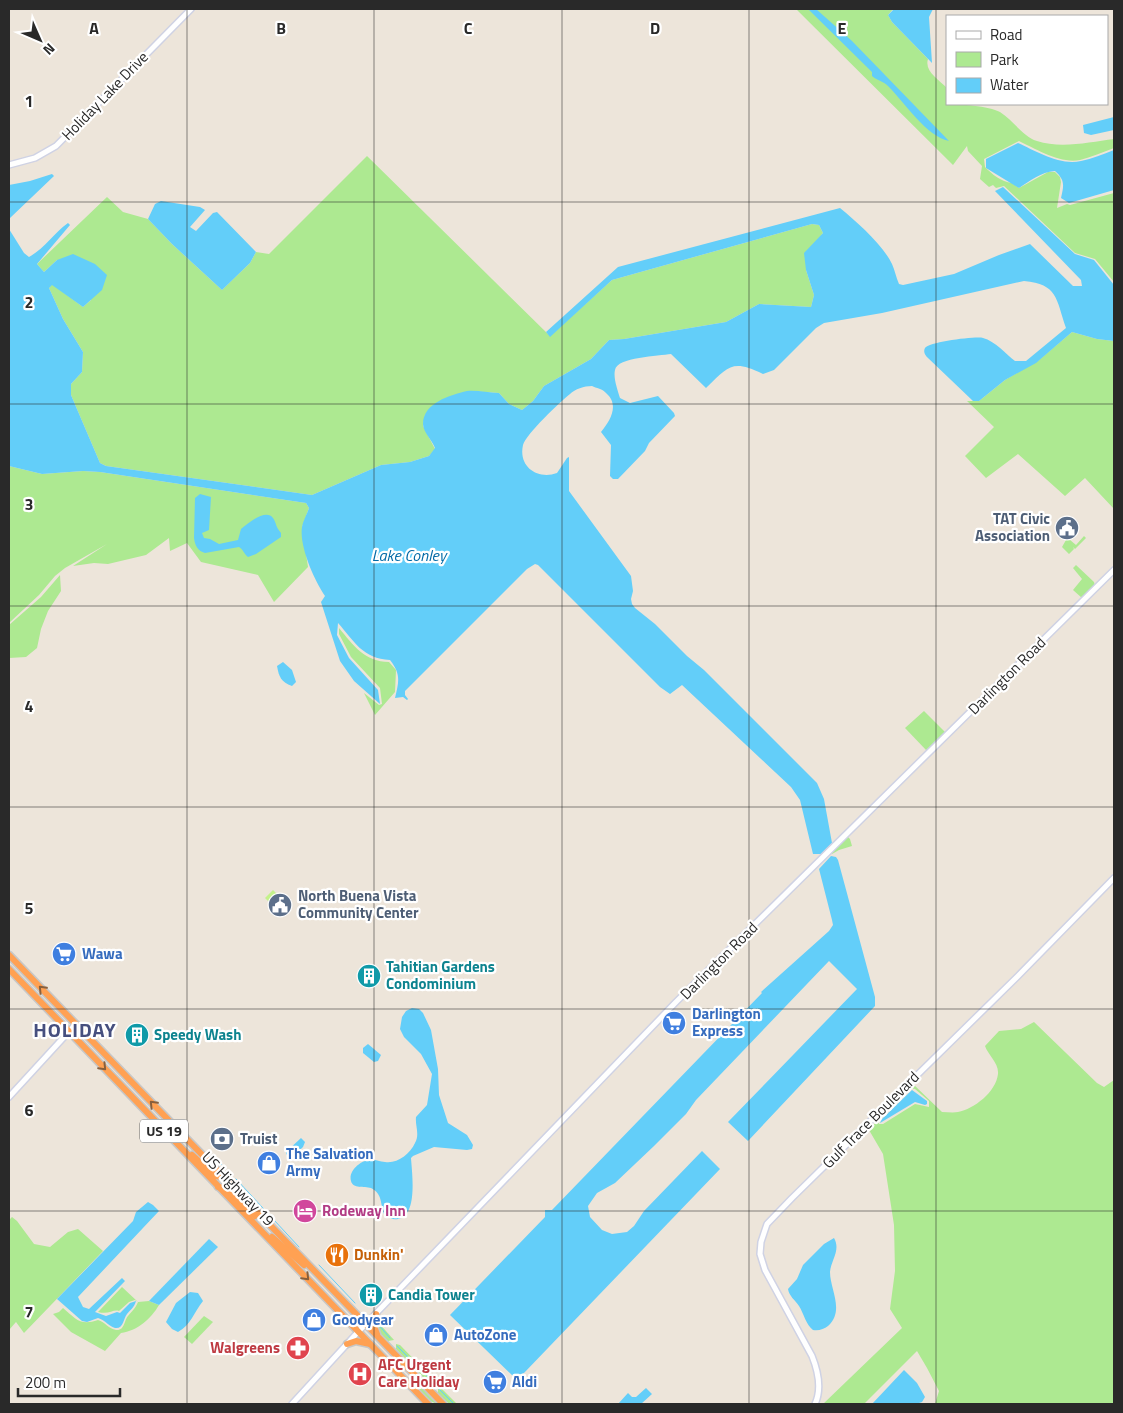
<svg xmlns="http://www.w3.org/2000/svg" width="1123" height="1413" viewBox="0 0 1123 1413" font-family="'Titillium Web',sans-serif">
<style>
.green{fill:#ade991}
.pitch{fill:#c4f28b}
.water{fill:#63cef9}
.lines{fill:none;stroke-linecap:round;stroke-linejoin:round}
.stream{stroke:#63cef9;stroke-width:1}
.secondary-casing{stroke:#cfd2e4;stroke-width:8}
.highway-casing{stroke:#c7c7c7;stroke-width:9}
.secondary{stroke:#fff;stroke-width:5}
.highway{stroke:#ffa153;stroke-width:6}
.oneway{stroke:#895f3c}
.grid{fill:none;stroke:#292929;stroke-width:1;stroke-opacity:0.55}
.labels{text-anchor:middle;stroke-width:4.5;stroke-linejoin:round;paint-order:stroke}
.shield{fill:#fff;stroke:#696969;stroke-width:1}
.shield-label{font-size:14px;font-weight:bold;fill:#292929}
.street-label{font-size:15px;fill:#292929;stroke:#fff}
.service-label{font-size:15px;font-weight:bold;fill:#4e5e75;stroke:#fff;text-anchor:start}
.shop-label{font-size:15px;font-weight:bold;fill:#366cbe;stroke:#fff;text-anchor:start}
.culture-label{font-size:15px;font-weight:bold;fill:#0d838f;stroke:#fff;text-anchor:start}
.hotel-label{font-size:15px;font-weight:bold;fill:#b23c85;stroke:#fff;text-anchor:start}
.food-label{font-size:15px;font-weight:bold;fill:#c56008;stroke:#fff;text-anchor:start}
.health-label{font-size:15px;font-weight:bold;fill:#be3a42;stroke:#fff;text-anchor:end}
.water-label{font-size:16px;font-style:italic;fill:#0169a6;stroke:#fff}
.district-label{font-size:20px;font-weight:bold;letter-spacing:1px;fill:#464f7e;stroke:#fff}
.grid-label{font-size:16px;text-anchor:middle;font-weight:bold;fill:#292929;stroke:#fff;stroke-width:4.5;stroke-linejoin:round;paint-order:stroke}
</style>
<rect width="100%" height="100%" fill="#ede5da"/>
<g class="green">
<path d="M796 9H893L888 15 892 22 928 59C924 71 939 80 947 88V104C959 104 989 106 1000 112 1013 120 1022 136 1037 141 1061 149 1090 142 1114 139V148C1103 152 1091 157 1080 160 1060 164 1036 149 1019 141L984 159 985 167C992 174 1001 182 1012 183L1019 188 1048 172H1055L1060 177 1061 182 1057 208 1067 204 1070 205 1114 193V282L1095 259 1075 253 1004 186 996 188 993 185 989 187 980 179 982 166 968 151 967 146 953 165Z"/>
<polygon points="367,156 550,336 612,280 812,224 819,225 823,233 815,243 806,270 814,295 811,307 759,304 726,322 624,339 609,340 591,359 544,386 533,401 522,410 509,404 499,393 469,391 425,415 423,426 435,449 429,456 410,462 381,465 312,495 106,466 100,463 71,395 71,384 82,372 83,352 63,319 49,288 52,284 83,307 91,300 57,260 44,272 37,264 107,197 123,212 148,219 172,244 222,290 250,263 256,252 269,254"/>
<polygon points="1072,332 1097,339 1114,341 1114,509 1085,478 1065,496 1018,454 986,478 965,456 994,427 967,401 979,401 1005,380 1039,360"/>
<polygon points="9,466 42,474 83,471 100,472 306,503 309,508 302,527 308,567 274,602 258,575 201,562 187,543 170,551 169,538 146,555 108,564 94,563 73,566 107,544 65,568 55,576 39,595 9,623"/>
<polygon points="1063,534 1076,545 1084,536 1086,538 1075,549 1073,547 1074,549 1069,554 1062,547 1066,540"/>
<polygon points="1076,565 1094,582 1095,586 1082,598 1073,590 1082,579 1073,568"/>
<polygon points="60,575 61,591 48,611 41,629 37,648 26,657 9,658 9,625 41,597"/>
<path d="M339 628C353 645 365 662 389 662L396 670 395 692 375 715 364 693 379 705 382 704 380 688 351 657 339 634Z"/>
<polygon points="924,711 946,733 927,751 905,728"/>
<polygon points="848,837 850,839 852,846 839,850 832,854 832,852"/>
<path d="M1034 1022 1097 1083 1104 1087 1114 1080V1404H935L939 1391 927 1368 917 1351 864 1404H823L902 1328 890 1309 895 1271 894 1225 883 1154 869 1130 878 1120 879 1124H883L915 1104 929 1107V1101L915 1089 911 1088 908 1090 914 1085 942 1112C947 1112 953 1113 958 1112 974 1109 996 1092 998 1074 999 1063 988 1055 985 1046L999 1031 1021 1029Z"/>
<polygon points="12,1217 17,1221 34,1244 50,1247 68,1232 78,1229 103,1251 24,1333 16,1322 9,1330 9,1220"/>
<path d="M122 1287 138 1302 149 1301 159 1305C151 1319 137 1331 121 1333L105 1351 71 1332 53 1314 59 1312 63 1308C76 1319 80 1326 98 1320 105 1322 109 1329 116 1330 125 1331 124 1320 128 1316 132 1311 135 1309 138 1302L135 1300 129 1302 119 1311C113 1309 109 1315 98 1312Z"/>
<polygon points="204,1316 213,1322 192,1344 184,1337"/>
<polygon points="378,1322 394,1340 388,1341 376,1329 376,1325"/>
<polygon points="396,1344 400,1345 434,1380 433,1383 429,1383 396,1349"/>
<polygon points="408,1379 421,1387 437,1404 428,1400"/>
<polygon points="438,1387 440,1387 457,1404 449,1404 438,1393"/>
</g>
<polygon class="pitch" points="273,890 280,897 272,905 265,898"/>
<g class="water">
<path d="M808 9H816L852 41 949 141C926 136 905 103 888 86 883 81 878 81 872 76V72Z"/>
<polygon points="894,9 933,9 929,17 932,63 892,22 888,15"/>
<polygon points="1114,117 1114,130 1091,135 1084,133 1083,125"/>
<path d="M1018 143C1036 151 1060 166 1081 161 1092 159 1103 154 1114 150V190L1069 203 1061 198C1064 185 1065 180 1055 171 1041 172 1030 181 1019 188L986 168V159Z"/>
<polygon points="52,174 54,176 10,218 9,221 9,185 30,181"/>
<path d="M1003 187 1075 254 1094 260 1114 285V341L1097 339 1072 332 1036 363 1005 380 979 401H973L928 358C925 355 923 352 925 348 929 342 976 336 983 338 995 341 1006 354 1015 361H1026L1066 328C1056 299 1058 284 1024 281L882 313 824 323 816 328 774 370 763 374C732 359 729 366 706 388L671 354C659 356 617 357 615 370 613 378 618 391 620 398L630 403 658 396 674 413 675 416 649 443 645 451 618 479H613L610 476 611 445 601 432C610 421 620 405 606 393 603 389 596 388 592 386 584 386 575 389 570 394 560 402 526 434 523 445 518 467 538 480 557 473L567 458 569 457V491L631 576 633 591 631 599 632 604 635 608 655 624 687 656 704 670 817 783 824 799 832 843 821 854H813L800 800 791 787 682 685 670 694 660 687 538 565 535 564 527 569 405 691V695L408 699 407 700 403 697 395 698C399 681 401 674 390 660 363 659 354 641 338 623L337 635 349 658 378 690 380 704 354 681 340 661 321 602 325 596C314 580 299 546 302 527 303 521 307 514 309 508L306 503 100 472 83 471 42 474 9 466V229L24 253 29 257C44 249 54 233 68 223L70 225 37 264 44 272 57 260 73 254 95 264 107 275 102 290 83 307 52 285 49 288 63 319 83 352 82 372 71 384V395L100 463 106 466 312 495 381 465 410 462 429 456 435 448C432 440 423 432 423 424 423 403 450 395 467 391 477 390 489 393 499 393L509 404 522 410 533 401 544 386 591 359 609 340 624 339 726 322 759 304 811 307 814 295 806 270 804 253 823 233 819 225 812 224 612 280 550 337 546 332 618 267 840 208C857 222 883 245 892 264 895 271 896 277 899 284L903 285 954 274 999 255 1030 244 1073 286H1082L1081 280 995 191Z"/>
<polygon points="161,201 200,207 205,210 190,227 196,231 213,213 217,212 256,252 250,263 222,290 172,244 148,219 155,204"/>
<path d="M200 494 211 497 209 530 202 533 204 538 210 539 219 544 238 540 241 529C247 524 266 508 273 518 277 524 275 526 281 533V537L256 554 248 557C244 554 243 549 239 547L205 553C198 551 195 546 194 538L195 498Z"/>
<path d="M283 662 292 670 296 682 292 686C281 682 279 677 277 666Z"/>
<polygon points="831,856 836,857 838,860 875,997 875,1006 748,1141 728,1122 857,989 829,961 696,1100 686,1114 654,1146 615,1183 597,1193 588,1206 590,1217 602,1230 612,1234 627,1232 634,1226 644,1211 702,1151 720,1169 524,1373 514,1377 450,1315 545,1217 545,1210 552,1210 762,993 761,992 829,931 833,925 832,920 819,869"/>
<path d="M412 1008 419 1009 423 1013 431 1030 438 1069 439 1095 448 1123 467 1135 473 1145 472 1149 467 1150 434 1147 413 1156 411 1158C412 1173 418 1216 398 1219 393 1220 388 1218 384 1214 380 1204 383 1194 371 1188 364 1186 353 1189 351 1181 348 1171 361 1160 370 1160 375 1159 379 1162 385 1162 397 1164 410 1154 415 1143 420 1134 415 1126 416 1117L427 1105 432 1074 421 1054 404 1037 400 1029 402 1017 406 1011Z"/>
<polygon points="368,1044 381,1055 378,1061 374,1062 363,1053 363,1048"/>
<polygon points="912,1090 927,1101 927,1104 925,1105 915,1102 880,1123 882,1119"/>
<polygon points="301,1138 305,1142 303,1147 291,1158 286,1154 286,1152"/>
<path d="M148 1202 153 1205 159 1211 78 1297 83 1307 89 1309 122 1278 125 1281 95 1312 106 1316 117 1312 120 1313 130 1303 136 1301C134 1308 131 1309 127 1314 123 1319 124 1329 115 1328 110 1327 105 1320 98 1318L87 1322 82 1321 57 1299 133 1221 136 1212Z"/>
<path d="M834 1238C841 1250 831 1260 830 1272 830 1289 845 1311 828 1326 824 1329 819 1331 813 1330 806 1325 804 1314 799 1306 795 1300 789 1296 788 1289L797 1279 803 1265 824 1244Z"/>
<polygon points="209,1239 218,1247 159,1305 149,1301"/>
<path d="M190 1292 198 1293 203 1301C194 1312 191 1325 178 1332L172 1329 166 1322 176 1303Z"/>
<polygon points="904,1370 917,1383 925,1397 922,1402 916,1404 872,1404"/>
<polygon points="646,1388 652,1394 641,1404 618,1404 628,1393 632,1397 636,1397"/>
</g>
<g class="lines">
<g class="stream">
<polyline points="217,1160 223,1166"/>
<polyline points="236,1179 299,1247"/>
<polyline points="319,1265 355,1303"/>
<polyline points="377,1323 390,1338"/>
<polyline points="397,1346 432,1381"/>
<polyline points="439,1389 454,1404"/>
</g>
<g class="secondary-casing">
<g id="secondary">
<polyline points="9,165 35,158 56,146 191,9"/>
<polyline points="9,1097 76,1024"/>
<polyline points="292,1404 358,1332 676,1002 1114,570"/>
<path d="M815 1404C822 1389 818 1371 812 1356L765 1270 760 1254 761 1242 767 1224 792 1198 1018 976 1114 878"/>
</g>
</g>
<g class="highway-casing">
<g id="highway">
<polyline points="9,955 443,1404"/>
<polyline points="9,969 428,1404"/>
<polyline points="192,1155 215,1176 223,1177"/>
<polyline points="218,1187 226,1189 255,1216"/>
<polyline points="272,1237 304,1265"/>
<polyline points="376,1314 373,1324 377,1334"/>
<polyline points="347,1344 356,1341 370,1344"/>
</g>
</g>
<use href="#secondary" class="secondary"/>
<use href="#highway" class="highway"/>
</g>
<defs><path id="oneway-chevron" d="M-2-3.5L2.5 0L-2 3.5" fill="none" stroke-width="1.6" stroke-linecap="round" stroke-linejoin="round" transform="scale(1.25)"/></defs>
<g class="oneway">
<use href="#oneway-chevron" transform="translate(42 989) rotate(-134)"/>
<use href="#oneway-chevron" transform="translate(103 1067) rotate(46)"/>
<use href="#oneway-chevron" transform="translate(153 1104) rotate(-134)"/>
<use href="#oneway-chevron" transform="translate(306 1277) rotate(46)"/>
</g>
<path class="grid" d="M187 9V1404M374 9V1404M562 9V1404M749 9V1404M936 9V1404M9 202H1114M9 404H1114M9 606H1114M9 807H1114M9 1009H1114M9 1211H1114"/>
<defs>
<g id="civic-disc" transform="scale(1.25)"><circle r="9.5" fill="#5c6f8a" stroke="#fff"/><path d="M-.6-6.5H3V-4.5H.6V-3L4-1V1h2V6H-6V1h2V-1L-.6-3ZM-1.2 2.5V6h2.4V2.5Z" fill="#fff"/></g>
<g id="supermarket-disc" transform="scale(1.25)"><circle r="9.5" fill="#3f7fe0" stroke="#fff"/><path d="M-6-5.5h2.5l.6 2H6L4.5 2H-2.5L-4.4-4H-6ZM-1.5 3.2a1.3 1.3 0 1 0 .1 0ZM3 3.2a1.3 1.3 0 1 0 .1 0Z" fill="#fff"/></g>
<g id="building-disc" transform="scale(1.25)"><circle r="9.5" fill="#0f9aa8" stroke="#fff"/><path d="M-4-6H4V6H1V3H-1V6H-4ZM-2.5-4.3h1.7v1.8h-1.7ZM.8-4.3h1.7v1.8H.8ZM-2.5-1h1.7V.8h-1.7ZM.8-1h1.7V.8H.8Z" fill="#fff"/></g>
<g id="bank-disc" transform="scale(1.25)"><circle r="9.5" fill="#5c6f8a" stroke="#fff"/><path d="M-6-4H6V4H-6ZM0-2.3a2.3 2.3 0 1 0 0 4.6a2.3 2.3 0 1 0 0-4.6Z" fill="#fff"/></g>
<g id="shop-disc" transform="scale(1.25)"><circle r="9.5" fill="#3f7fe0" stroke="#fff"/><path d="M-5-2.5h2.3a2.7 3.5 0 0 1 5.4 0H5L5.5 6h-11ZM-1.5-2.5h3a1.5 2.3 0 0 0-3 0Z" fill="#fff"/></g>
<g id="hotel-disc" transform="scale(1.25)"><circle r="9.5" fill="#d1479c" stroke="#fff"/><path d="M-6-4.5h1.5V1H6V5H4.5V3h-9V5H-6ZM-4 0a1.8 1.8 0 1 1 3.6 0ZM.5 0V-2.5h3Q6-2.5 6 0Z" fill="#fff"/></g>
<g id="restaurant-disc" transform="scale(1.25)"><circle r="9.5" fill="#e8710a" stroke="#fff"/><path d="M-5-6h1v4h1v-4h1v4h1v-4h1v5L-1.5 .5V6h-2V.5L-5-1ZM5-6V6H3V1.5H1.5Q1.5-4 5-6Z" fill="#fff"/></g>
<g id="pharmacy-disc" transform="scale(1.25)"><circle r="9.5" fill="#e0444e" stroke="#fff"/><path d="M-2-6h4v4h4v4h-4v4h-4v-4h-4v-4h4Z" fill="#fff"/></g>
<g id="hospital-disc" transform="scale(1.25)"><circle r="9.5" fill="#e0444e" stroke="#fff"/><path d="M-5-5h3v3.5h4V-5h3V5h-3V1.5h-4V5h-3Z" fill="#fff"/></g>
</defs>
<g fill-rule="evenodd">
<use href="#civic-disc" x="1067" y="528"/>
<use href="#civic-disc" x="280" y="905"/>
<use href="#supermarket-disc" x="64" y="954"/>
<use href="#building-disc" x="369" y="976"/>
<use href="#supermarket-disc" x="674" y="1023"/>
<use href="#building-disc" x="137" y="1035"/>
<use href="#bank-disc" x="222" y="1139"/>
<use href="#shop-disc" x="269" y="1163"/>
<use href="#hotel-disc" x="305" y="1211"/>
<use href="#restaurant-disc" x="337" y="1255"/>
<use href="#building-disc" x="371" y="1295"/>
<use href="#shop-disc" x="314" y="1320"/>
<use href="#shop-disc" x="436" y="1335"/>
<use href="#pharmacy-disc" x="298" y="1348"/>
<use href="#hospital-disc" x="360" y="1374"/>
<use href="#supermarket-disc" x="495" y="1382"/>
</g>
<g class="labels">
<rect class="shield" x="140" y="1119.5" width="48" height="23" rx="4"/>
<g class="shield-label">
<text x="164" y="1136">US 19</text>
</g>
<g class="street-label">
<text transform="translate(105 96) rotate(-46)" y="5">Holiday Lake Drive</text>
<text transform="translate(1007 676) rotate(-45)" y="5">Darlington Road</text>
<text transform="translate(719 961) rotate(-45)" y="5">Darlington Road</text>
<text transform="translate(871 1120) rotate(-45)" y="5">Gulf Trace Boulevard</text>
<text transform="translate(238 1189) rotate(46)" y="5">US Highway 19</text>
</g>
<g class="service-label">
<text x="1050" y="524" text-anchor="end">TAT Civic<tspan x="1050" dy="17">Association</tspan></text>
<text x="298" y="901">North Buena Vista<tspan x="298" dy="17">Community Center</tspan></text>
<text x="240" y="1144">Truist</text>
</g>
<g class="shop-label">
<text x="82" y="959">Wawa</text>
<text x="692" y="1019">Darlington<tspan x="692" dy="17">Express</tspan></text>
<text x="286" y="1159">The Salvation<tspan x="286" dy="17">Army</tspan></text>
<text x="332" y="1325">Goodyear</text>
<text x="454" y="1340">AutoZone</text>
<text x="512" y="1387">Aldi</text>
</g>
<g class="culture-label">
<text x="386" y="972">Tahitian Gardens<tspan x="386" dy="17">Condominium</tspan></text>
<text x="154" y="1040">Speedy Wash</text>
<text x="388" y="1300">Candia Tower</text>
</g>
<g class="hotel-label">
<text x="322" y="1216">Rodeway Inn</text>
</g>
<g class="food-label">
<text x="354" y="1260">Dunkin'</text>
</g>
<g class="health-label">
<text x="280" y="1353">Walgreens</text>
<text x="378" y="1370" text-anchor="start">AFC Urgent<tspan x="378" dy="17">Care Holiday</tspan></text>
</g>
<g class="water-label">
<text x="409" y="561">Lake Conley</text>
</g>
<g class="district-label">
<text x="75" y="1037">HOLIDAY</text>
</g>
</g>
<g class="grid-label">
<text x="94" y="34">A</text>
<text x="281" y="34">B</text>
<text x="468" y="34">C</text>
<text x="655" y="34">D</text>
<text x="842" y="34">E</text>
<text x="29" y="107">1</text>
<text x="29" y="308">2</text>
<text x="29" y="510">3</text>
<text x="29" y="712">4</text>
<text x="29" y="914">5</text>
<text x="29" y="1116">6</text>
<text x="29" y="1318">7</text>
</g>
<rect width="1123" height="1413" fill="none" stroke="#292929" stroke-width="20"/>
<rect x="946" y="15" width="162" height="90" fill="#ffffff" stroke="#a9a9a9"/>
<rect x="956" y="31" width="25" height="8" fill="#ffffff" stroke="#a9a9a9"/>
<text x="990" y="40" font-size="15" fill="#292929">Road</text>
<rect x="956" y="52" width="25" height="15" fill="#ade991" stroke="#a9a9a9"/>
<text x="990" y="65" font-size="15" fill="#292929">Park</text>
<rect x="956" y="78" width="25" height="15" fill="#63cef9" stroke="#a9a9a9"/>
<text x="990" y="90" font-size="15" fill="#292929">Water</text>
<g transform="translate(40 40) rotate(135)" stroke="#ffffff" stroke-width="4" paint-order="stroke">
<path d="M0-4L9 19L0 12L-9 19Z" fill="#292929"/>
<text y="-8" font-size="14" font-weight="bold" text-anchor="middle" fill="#292929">N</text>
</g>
<path d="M18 1388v8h102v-8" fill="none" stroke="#292929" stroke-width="2.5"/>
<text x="25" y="1388" font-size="15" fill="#292929" stroke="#ffffff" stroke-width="4" paint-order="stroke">200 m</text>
</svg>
